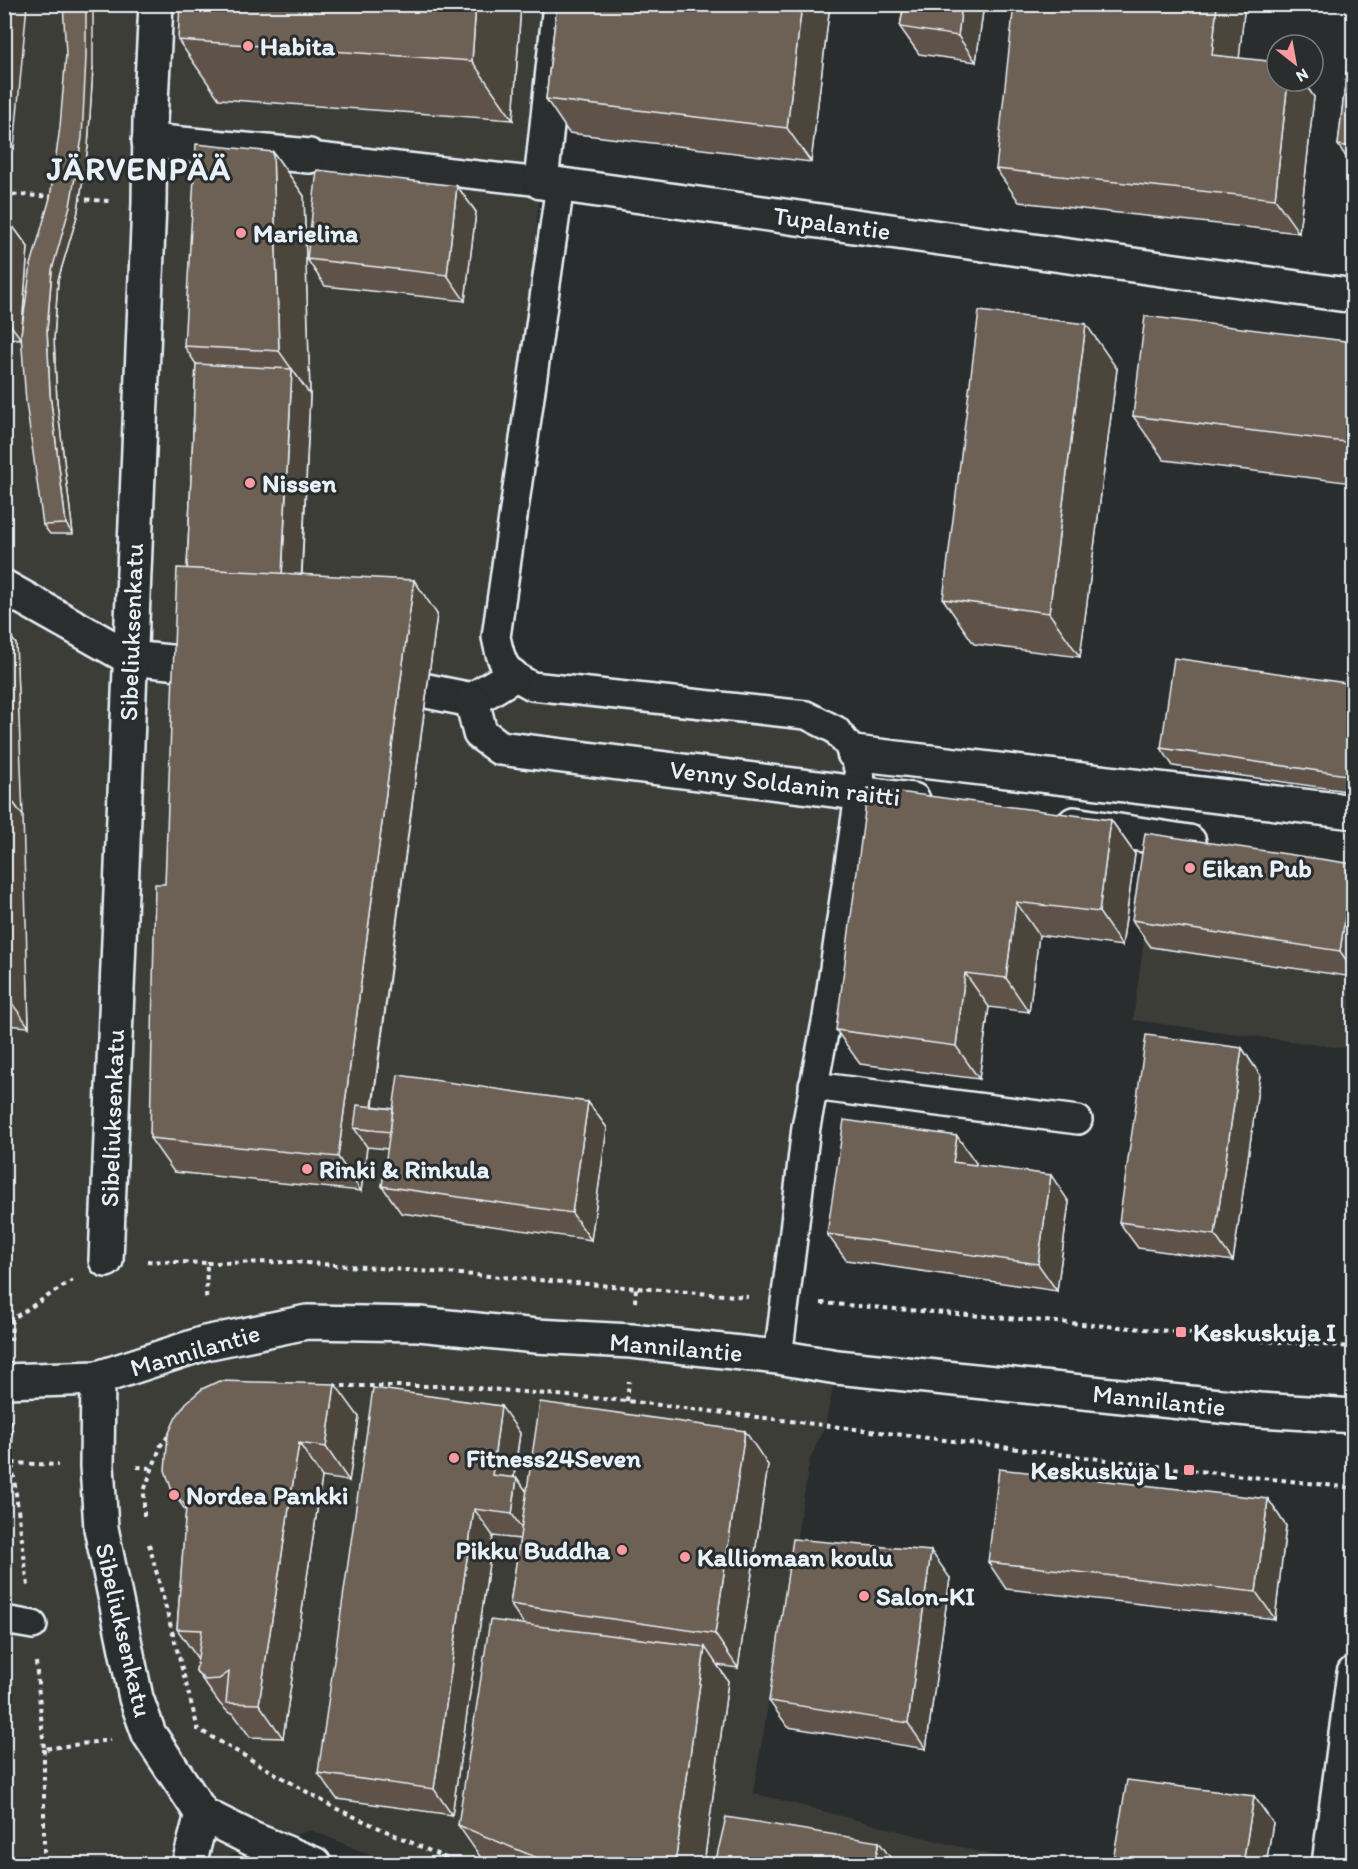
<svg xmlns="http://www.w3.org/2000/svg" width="1358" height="1869" viewBox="0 0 1358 1869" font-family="Itim,sans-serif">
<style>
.built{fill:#3e3d39}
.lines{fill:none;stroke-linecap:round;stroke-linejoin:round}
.service-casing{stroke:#e8f1f8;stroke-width:32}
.pedestrian-casing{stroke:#e8f1f8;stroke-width:38}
.minor-casing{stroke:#e8f1f8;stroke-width:38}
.path{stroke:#e8f1f8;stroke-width:4;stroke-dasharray:4.5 4.5;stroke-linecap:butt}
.service{stroke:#2a2d2e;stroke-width:27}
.pedestrian{stroke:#2a2d2e;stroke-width:33}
.minor{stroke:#2a2d2e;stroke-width:33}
.wall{fill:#5e5348;stroke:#e8f1f8;stroke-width:1.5}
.shaded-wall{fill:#4c443b;stroke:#e8f1f8;stroke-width:1.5}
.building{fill:#6d6154;stroke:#e8f1f8;stroke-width:1.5}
.poi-dot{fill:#ff9aa2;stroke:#2a2d2e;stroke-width:2}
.labels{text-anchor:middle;stroke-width:6;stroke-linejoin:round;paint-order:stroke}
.poi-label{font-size:26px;font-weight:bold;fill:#e8f1f8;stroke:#2a2d2e;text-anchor:start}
.street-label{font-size:26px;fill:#e8f1f8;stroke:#2a2d2e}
.district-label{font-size:32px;font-weight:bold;letter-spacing:1.5px;fill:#e8f1f8;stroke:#2a2d2e}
</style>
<rect width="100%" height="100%" fill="#2a2d2e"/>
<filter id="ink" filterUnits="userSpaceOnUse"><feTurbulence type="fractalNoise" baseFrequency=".0167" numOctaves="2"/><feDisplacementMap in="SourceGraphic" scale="12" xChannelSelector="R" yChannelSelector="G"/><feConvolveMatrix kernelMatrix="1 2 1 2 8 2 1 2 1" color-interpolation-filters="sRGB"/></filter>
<g filter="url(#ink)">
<g class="built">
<polygon points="5,5 561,5 541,182 496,636 512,676 806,715 854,753 778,1356 837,1367 825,1425 810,1459 753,1793 1025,1864 392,1864 311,1830 203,1864 5,1864"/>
<polygon points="1156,853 1353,879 1354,1028 1351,1049 1133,1020"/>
</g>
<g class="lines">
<g class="service-casing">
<g id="service">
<polyline points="309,156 541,182"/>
<path d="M560 185 496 637C502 666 505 672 532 686L806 715 836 730 854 753 861 781 827 1017 806 1127 794 1231 778 1357"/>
<polyline points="813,1086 1078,1120"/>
<polyline points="4,1620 33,1625"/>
</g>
</g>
<g class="pedestrian-casing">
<g id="pedestrian">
<polyline points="149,141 309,156"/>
<polyline points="4,587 130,658 199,665"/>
<polyline points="427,691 472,700 512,676"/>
<polyline points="472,700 480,733 500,748 913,800"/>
<polyline points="854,753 1354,812"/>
<polyline points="1074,824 1189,842"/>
<polyline points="106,1260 149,203 150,121 156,4"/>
</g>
</g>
<g class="minor-casing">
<g id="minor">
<polyline points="560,4 541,182 1354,296"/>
<polyline points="98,1378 97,1466 101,1528 136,1698 149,1734 202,1814 252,1839 314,1864"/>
<polyline points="4,1381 98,1378 205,1343 307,1322 419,1324 536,1336 631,1341 778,1357 837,1367 1259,1410 1354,1416"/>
<polyline points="189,1864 202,1814"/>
<polyline points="1329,1864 1354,1673"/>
</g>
</g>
<g class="path">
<polyline points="4,194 55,197"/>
<polyline points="77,199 109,201"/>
<polyline points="147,1261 207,1263 206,1301"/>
<polyline points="207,1263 293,1262 489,1276 748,1297"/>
<polyline points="635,1302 636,1288"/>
<polyline points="821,1303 1181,1332 1264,1341 1354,1347"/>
<polyline points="11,1341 12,1319 73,1280"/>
<polyline points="333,1386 454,1386 627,1401 1189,1470 1354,1488"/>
<polyline points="627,1401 629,1381"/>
<polyline points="11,1420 12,1463 28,1586"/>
<polyline points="12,1463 58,1465"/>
<polyline points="137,1467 151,1468"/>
<polyline points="144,1516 144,1491 161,1445 170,1434"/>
<polyline points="149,1544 198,1729"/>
<polyline points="36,1662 44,1749 110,1740"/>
<polyline points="195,1729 198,1729 335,1808 459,1864"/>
<polyline points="44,1749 44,1864"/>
</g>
<use href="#service" class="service"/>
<use href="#pedestrian" class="pedestrian"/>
<use href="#minor" class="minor"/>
</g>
<g class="wall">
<polygon points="4,4 14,149 4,158"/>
<polygon points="521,4 513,120 219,99 178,40"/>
<polygon points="557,4 830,4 811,162 569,133 546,99"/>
<polygon points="904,4 984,4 976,62 919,54 900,27"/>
<polygon points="1244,12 1239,58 1277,81 1303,81 1314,97 1299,233 1019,202 996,169"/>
<polygon points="1353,16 1353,167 1338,145"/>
<polygon points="93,67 88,147 77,216 58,280 54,339 57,403 73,534 50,534 43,525 50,198"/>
<polygon points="273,152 304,196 310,395 302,574 437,614 373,1106 393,1109 588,1102 607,1128 591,1240 401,1213 382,1186 388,1149 367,1147 361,1191 174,1172 150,1138 187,569 196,364 184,346"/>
<polygon points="457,186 476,212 465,301 325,286 307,259"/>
<polygon points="4,218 6,221 9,221 28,247 21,339 4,338"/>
<polygon points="1353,342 1353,483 1164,460 1133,416"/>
<polygon points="1117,369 1080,657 974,644 943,599"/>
<polygon points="4,628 16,644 29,1027 4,1025"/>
<polygon points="1353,684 1353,792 1173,766 1161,748"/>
<polygon points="1111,820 1135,854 1122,946 1039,935 1029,1012 989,1007 979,1079 860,1064 836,1030"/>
<polygon points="1353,865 1353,977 1151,947 1132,920"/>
<polygon points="1242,1048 1260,1075 1233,1261 1138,1248 1119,1222"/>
<polygon points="976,1163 975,1165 1069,1202 1057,1291 846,1260 827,1234"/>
<polygon points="359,1417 349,1481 322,1477 283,1738 250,1737 233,1713 229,1713 220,1704 196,1671 198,1659 177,1629 186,1511 172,1491"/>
<polygon points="520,1433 514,1478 517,1478 527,1492 768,1465 738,1668 717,1665 728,1681 704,1864 496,1864 481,1858 458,1825 524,1624 510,1604 520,1539 493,1536 452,1815 337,1799 318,1773"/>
<polygon points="1268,1499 1286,1526 1275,1619 1006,1589 988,1562"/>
<polygon points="950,1578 926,1749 788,1727 769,1701"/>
<polygon points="1273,1823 1266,1864 1116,1864 1113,1860"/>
</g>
<g class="shaded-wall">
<polygon points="6,4 27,4 14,149 4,135 4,23"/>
<polygon points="86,4 93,4 93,67 88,147 77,216 58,280 54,339 57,403 73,534 66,524 50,394 47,330 52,270"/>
<polygon points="476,4 521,4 513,120 472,61"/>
<polygon points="802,4 830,4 811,162 787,128"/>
<polygon points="962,4 984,4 976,62 958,36"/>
<polygon points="1217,4 1238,4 1244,12 1236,88 1212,55"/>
<polygon points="1288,81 1303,81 1314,97 1299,233 1275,199"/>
<polygon points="273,152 304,196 310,395 279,351"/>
<polygon points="457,186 476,212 465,301 447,275"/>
<polygon points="4,218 9,225 9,221 28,247 21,339 4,316"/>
<polygon points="1086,324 1117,369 1080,657 1049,613"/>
<polygon points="292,369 310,395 300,606 282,579"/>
<polygon points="414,580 437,614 369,1130 354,1128 367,1147 361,1191 338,1157"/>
<polygon points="4,628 16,644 23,816 4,790"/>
<polygon points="4,790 23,816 29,1027 4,992"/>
<polygon points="1111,820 1135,854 1122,946 1099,912"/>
<polygon points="1353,864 1353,970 1340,951"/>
<polygon points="1016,902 1039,935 1029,1012 1006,978"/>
<polygon points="965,973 989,1007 979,1079 956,1046"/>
<polygon points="1242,1048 1260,1075 1233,1261 1215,1235"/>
<polygon points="588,1102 607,1128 591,1240 572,1213"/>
<polygon points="957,1136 976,1163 972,1188 953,1162"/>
<polygon points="1051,1175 1069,1202 1057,1291 1038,1264"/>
<polygon points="335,1384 359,1417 349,1481 326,1447"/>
<polygon points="501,1406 520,1433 510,1501 492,1475"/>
<polygon points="745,1431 768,1465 738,1668 715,1634"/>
<polygon points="299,1443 322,1477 283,1738 259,1704"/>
<polygon points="517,1478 536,1505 530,1541 512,1514"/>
<polygon points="1268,1499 1286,1526 1275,1619 1256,1592"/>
<polygon points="474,1509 493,1536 452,1815 434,1789"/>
<polygon points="931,1551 950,1578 926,1749 908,1723"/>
<polygon points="705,1647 728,1681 704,1864 675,1864"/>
<polygon points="1254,1796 1273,1823 1266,1864 1243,1864"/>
<polygon points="879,1842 895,1864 874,1864"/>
</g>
<g class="building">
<polygon points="4,4 6,4 4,23"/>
<polygon points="63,4 86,4 86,57 82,138 70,206 52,270 47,330 50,394 66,524 43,525 26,402 21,334 31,265 50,198 60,127 66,54"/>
<polygon points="180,4 476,4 472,61 178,40"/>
<polygon points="557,4 802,4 787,128 546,99"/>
<polygon points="904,4 962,4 958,36 900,27"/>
<polygon points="1014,4 1217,4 1212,55 1277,62 1277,81 1288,81 1275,199 996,169"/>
<polygon points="1353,16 1353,147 1338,145"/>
<polygon points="196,144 273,152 279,351 184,346"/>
<polygon points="317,170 457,186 447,275 307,259"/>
<polygon points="4,221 9,221 4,281"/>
<polygon points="979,311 1086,324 1049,613 943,599"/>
<polygon points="1145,316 1353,342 1353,443 1133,416"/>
<polygon points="196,364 292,369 282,574 187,569"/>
<polygon points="177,568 414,580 338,1157 150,1138 155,884 165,884"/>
<polygon points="1174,658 1353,684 1353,776 1161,748"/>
<polygon points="868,788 1111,820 1099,912 1016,902 1006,978 965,973 956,1046 836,1030"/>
<polygon points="1145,833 1353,864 1340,951 1132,920"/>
<polygon points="1146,1035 1242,1048 1215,1235 1119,1222"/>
<polygon points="398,1075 588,1102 572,1213 382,1186"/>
<polygon points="357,1105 393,1109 390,1132 354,1128"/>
<polygon points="844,1120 957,1136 953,1162 1051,1175 1038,1264 827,1234"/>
<polygon points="219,1381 335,1384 326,1447 299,1443 259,1704 226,1703 229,1672 219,1679 205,1680 196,1671 202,1630 177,1629 186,1506 172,1491 165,1470 168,1435 176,1417 186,1403 202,1389"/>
<polygon points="373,1388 501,1406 492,1475 517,1478 512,1514 474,1509 434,1789 318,1773"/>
<polygon points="540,1402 745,1431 715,1634 510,1604"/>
<polygon points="999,1469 1268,1499 1256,1592 988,1562"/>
<polygon points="793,1539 931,1551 908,1723 769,1701"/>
<polygon points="490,1620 705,1647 675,1864 552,1864 458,1825"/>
<polygon points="1127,1780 1254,1796 1243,1864 1131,1864 1113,1860"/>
<polygon points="726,1817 879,1842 874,1864 715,1864"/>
</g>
</g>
<g class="poi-dot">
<circle cx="248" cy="46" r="6"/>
<circle cx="241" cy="233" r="6"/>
<circle cx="250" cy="483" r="6"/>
<circle cx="1190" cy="868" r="6"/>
<circle cx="307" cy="1169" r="6"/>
<rect x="1175" y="1326" width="12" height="12" rx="3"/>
<circle cx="454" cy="1458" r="6"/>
<rect x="1183" y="1464" width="12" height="12" rx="3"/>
<circle cx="174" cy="1495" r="6"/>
<circle cx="622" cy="1550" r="6"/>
<circle cx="685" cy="1557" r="6"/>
<circle cx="864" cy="1596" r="6"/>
</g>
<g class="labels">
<g class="poi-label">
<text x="260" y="55">Habita</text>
<text x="253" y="242">Marielina</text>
<text x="262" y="492">Nissen</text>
<text x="1202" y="877">Eikan Pub</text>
<text x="319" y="1178">Rinki &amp; Rinkula</text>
<text x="1193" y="1341">Keskuskuja I</text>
<text x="466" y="1467">Fitness24Seven</text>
<text x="1177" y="1479" text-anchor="end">Keskuskuja L</text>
<text x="186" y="1504">Nordea Pankki</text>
<text x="610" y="1559" text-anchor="end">Pikku Buddha</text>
<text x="697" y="1566">Kalliomaan koulu</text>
<text x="876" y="1605">Salon-KI</text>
</g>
<g class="street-label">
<text transform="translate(832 223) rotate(8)" y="9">Tupalantie</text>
<text transform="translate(131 632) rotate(-88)" y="9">Sibeliuksenkatu</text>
<text transform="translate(785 783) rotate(7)" y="9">Venny Soldanin raitti</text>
<text transform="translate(112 1118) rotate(-88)" y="9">Sibeliuksenkatu</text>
<text transform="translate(676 1347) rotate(5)" y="9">Mannilantie</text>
<text transform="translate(195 1350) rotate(-16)" y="9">Mannilantie</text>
<text transform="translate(1159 1400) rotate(6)" y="9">Mannilantie</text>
<text transform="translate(124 1630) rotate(77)" y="9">Sibeliuksenkatu</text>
</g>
<g class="district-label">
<text x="139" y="180">JÄRVENPÄÄ</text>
</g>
</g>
<rect width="1358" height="1869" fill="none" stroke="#2a2d2e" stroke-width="24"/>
<rect x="12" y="12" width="1334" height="1845" fill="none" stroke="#e8f1f8" stroke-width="2" filter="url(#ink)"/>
<g transform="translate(1295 63) rotate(149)"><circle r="28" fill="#2a2d2e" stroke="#767b7f" stroke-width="1.5"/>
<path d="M0-4.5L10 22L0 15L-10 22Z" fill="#ff9aa2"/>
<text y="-9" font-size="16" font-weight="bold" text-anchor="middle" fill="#e8f1f8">N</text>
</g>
</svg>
